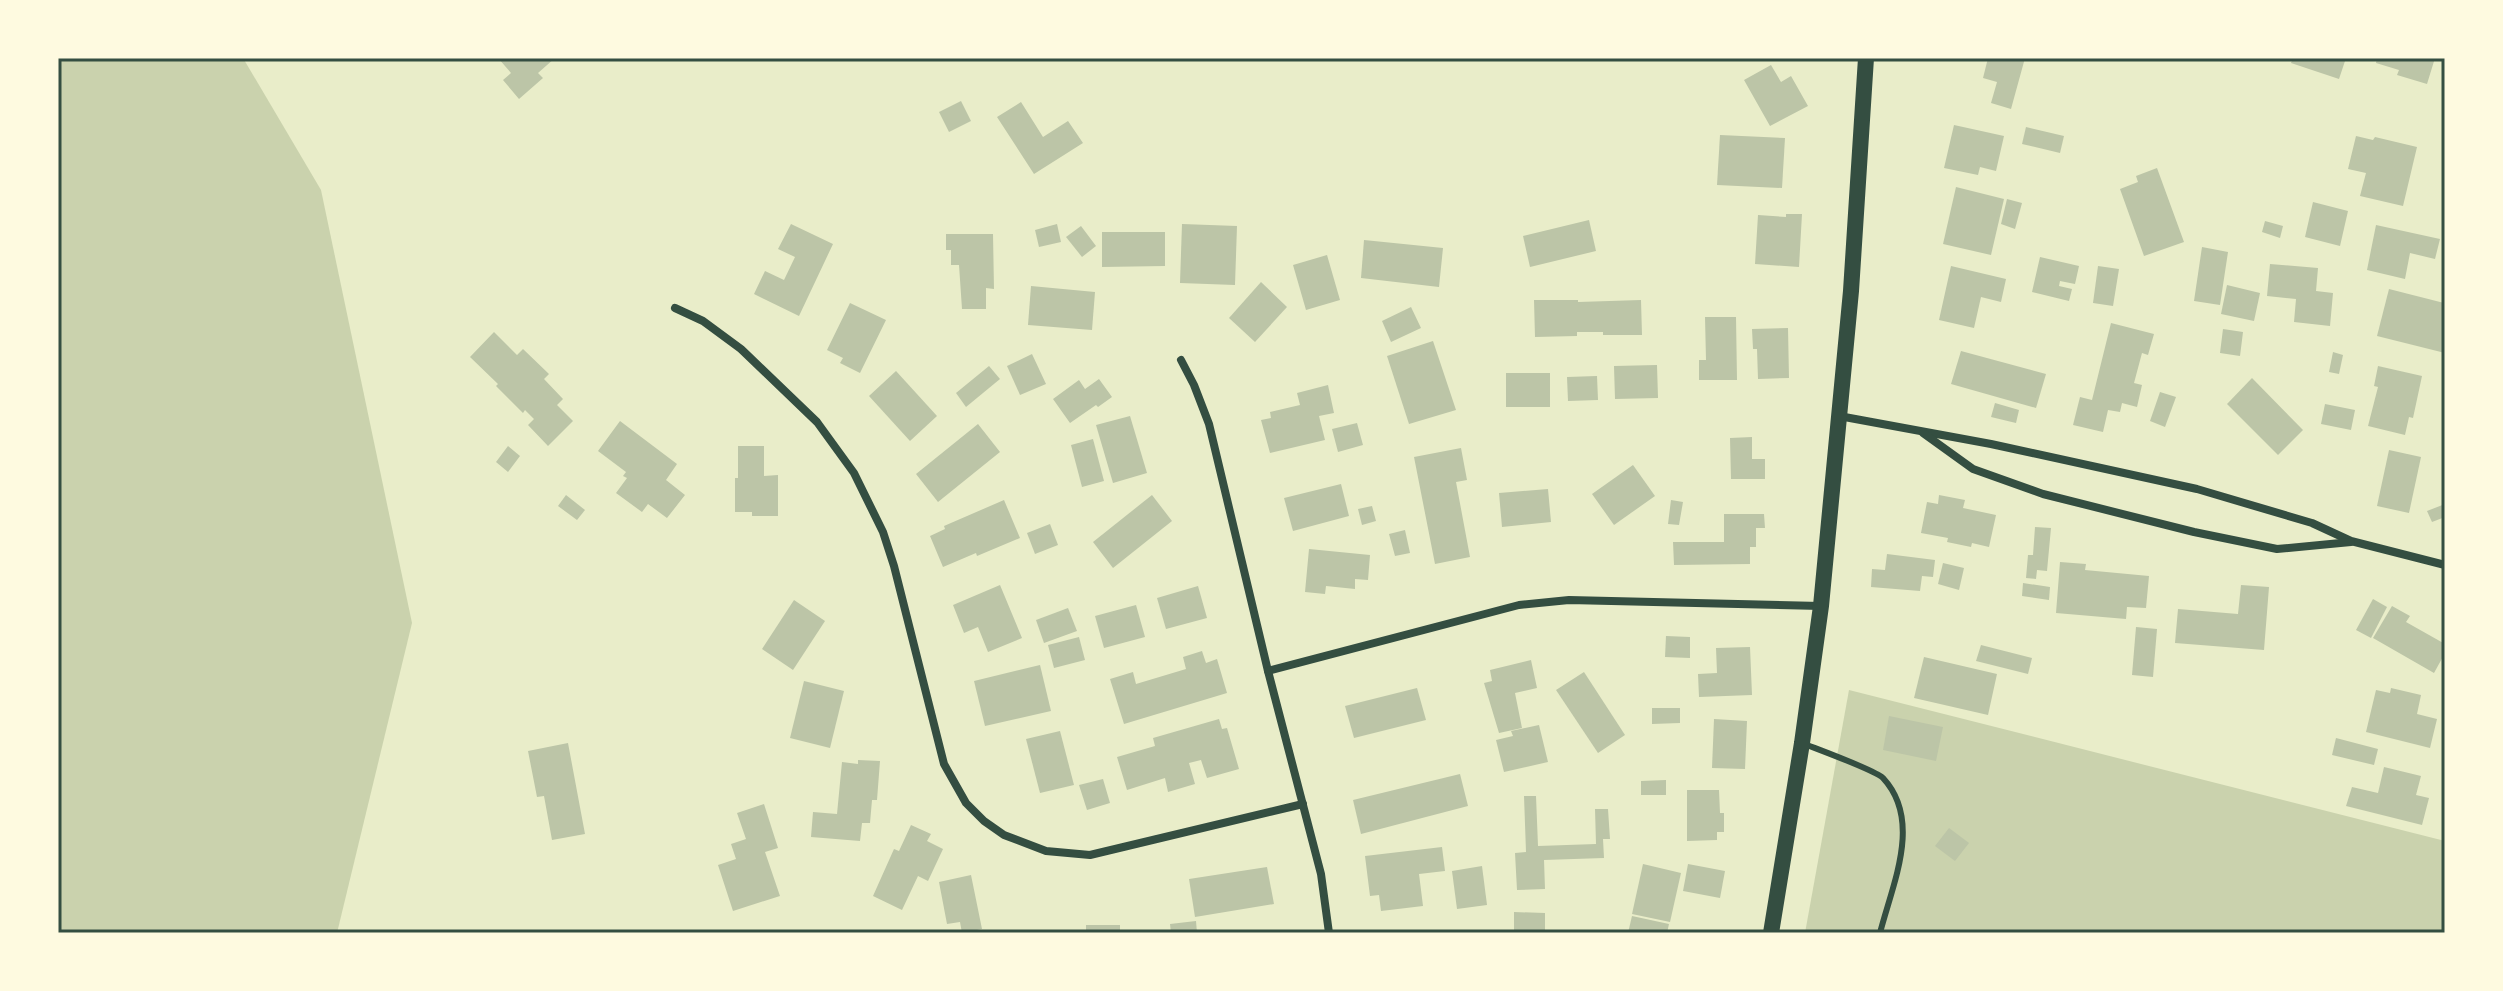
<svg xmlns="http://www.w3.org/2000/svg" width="2503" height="991" viewBox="0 0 2503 991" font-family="Cabin,sans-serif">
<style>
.green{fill:#cad2ad}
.building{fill:#bcc5a7}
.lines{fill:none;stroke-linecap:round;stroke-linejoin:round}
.service{stroke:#344e41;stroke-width:6}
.minor{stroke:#344e41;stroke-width:8}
.secondary{stroke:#344e41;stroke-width:16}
.neatline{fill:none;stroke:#344e41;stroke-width:3}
</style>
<rect width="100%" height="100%" fill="#e9edc9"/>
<g class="green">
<polygon points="58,58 243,58 321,190 412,623 337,933 58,933"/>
<polygon points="1849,690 2445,841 2445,933 1805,933"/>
</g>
<g class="building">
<polygon points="498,58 555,58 538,73 543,78 519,99 503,80 511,73"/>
<polygon points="1988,58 2025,58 2011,109 1991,103 1997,82 1983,78"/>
<polygon points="2293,58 2346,58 2339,79 2291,63"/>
<polygon points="2377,58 2435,58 2427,84 2397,75 2399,70 2376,63"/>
<polygon points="1771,65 1781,82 1791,76 1808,106 1770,126 1744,80"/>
<polygon points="961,101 971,121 949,132 939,112"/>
<polygon points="1021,102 1043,137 1068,121 1083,143 1034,174 997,117"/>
<polygon points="1954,125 2004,136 1996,171 1980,167 1978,175 1944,168"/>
<polygon points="2026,127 2064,136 2060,153 2022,144"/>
<polygon points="1720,135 1785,138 1782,188 1717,185"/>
<polygon points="2356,136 2373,140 2375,137 2417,147 2403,206 2360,196 2366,173 2348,169"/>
<polygon points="2157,168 2184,242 2144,256 2120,189 2138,182 2136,176"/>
<polygon points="1956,187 2004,199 1991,255 1943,244"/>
<polygon points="2007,199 2022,203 2015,229 2001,224"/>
<polygon points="2313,202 2348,211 2340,246 2305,237"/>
<polygon points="1786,214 1802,214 1799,267 1755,264 1758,215 1786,217"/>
<polygon points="1589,220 1596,251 1530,267 1523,236"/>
<polygon points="2265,221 2283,226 2280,238 2262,232"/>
<polygon points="791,224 833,244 799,316 754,294 765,271 784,280 795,257 778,249"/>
<polygon points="1057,224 1061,242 1039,247 1035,230"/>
<polygon points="1182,224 1237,226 1235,285 1180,283"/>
<polygon points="2376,225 2440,239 2435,259 2410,253 2405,279 2367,270"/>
<polygon points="1081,226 1096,246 1082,257 1066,237"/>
<polygon points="1102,232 1165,232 1165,266 1102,267"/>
<polygon points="946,234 993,234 994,289 986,288 986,309 962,309 959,265 951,265 951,250 946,250"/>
<polygon points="1364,240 1443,248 1439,287 1361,278"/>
<polygon points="2202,247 2228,252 2220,305 2194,301"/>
<polygon points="1327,255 1340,300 1306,310 1293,265"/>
<polygon points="2040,257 2079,266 2075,284 2060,281 2059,286 2072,289 2069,301 2032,292"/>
<polygon points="2270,264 2318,268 2316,291 2333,293 2330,326 2294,322 2296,299 2267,296"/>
<polygon points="1951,266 2006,279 2001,302 1981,297 1974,328 1939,320"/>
<polygon points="2098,266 2119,269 2113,306 2093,303"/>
<polygon points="1261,282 1287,307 1255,342 1229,318"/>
<polygon points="2227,285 2260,293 2254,321 2221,314"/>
<polygon points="1031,286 1095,292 1092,330 1028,325"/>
<polygon points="2389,289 2444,303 2445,353 2377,336"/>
<polygon points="1534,300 1578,300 1578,302 1641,300 1642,335 1603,335 1603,332 1577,332 1577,336 1535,337"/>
<polygon points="850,303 886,320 860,373 840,363 843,358 827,350"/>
<polygon points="1411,307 1421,328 1391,342 1382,321"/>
<polygon points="1705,317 1736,317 1737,380 1699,380 1699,360 1706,360"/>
<polygon points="2111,323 2154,334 2148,355 2142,353 2134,383 2142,385 2137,407 2122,403 2120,412 2108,410 2103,432 2073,425 2080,397 2092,400"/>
<polygon points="1788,328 1789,378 1758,379 1757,349 1753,349 1752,329"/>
<polygon points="2223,329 2243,332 2240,356 2220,353"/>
<polygon points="494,332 517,355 523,349 549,374 544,379 563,399 557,405 573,421 548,446 528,425 534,419 525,410 523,413 496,386 498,384 470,357"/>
<polygon points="1433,341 1456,410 1409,424 1387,356"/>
<polygon points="1961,351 2046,374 2036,408 1951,384"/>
<polygon points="2333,352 2343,355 2339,374 2329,372"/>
<polygon points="1032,354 1046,384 1020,395 1007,366"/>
<polygon points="1657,365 1658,398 1615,399 1614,366"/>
<polygon points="989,366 1000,379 966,407 956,393"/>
<polygon points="2378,366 2422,376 2413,418 2409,417 2405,435 2368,426 2378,387 2374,386"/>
<polygon points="896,371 937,416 910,441 869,396"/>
<rect x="1506" y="373" width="44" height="34"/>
<polygon points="1597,376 1598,400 1568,401 1567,377"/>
<polygon points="2252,378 2303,430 2278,455 2227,404"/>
<polygon points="1099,379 1112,397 1098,407 1096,405 1070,423 1053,399 1079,380 1085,389"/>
<polygon points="1328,385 1334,413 1319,416 1325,440 1270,453 1261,420 1271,418 1270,412 1300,405 1297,393"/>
<polygon points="2160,392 2176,397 2165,427 2150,421"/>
<polygon points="1995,403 2019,410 2016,423 1991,417"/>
<polygon points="2325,404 2355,410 2351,430 2321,424"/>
<polygon points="1130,416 1147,473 1113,483 1096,425"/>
<polygon points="620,421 677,464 666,480 685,495 667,518 648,504 642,512 616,493 627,478 623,476 626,472 598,451"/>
<polygon points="1357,423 1363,445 1338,452 1332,429"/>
<polygon points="978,424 1000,452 938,502 916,474"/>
<polygon points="1752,437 1752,459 1765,459 1765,479 1731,479 1730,438"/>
<polygon points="1093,439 1104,481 1082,487 1071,445"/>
<polygon points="508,446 520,456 508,472 496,462"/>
<polygon points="738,446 764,446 764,476 778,475 778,516 752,516 752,512 735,512 735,478 738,478"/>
<polygon points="1461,448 1467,480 1456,482 1470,557 1435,564 1414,457"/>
<polygon points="2389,450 2421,457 2409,513 2377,506"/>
<polygon points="1633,465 1655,496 1614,525 1592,494"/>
<polygon points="1341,484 1349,516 1293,531 1284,498"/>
<polygon points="1548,489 1551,522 1502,527 1499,493"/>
<polygon points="566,495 585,510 577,520 558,506"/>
<polygon points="1152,495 1172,521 1113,568 1093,542"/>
<polygon points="1939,495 1965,500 1963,508 1996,515 1989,547 1972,543 1971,547 1947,542 1948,538 1921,533 1927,502 1938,504"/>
<polygon points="1004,500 1020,538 977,556 976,553 943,567 930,536 945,529 944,526"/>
<polygon points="1671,500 1683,502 1679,525 1668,524"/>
<polygon points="2445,504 2445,517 2432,522 2427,511"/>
<polygon points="1372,506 1376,521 1362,525 1358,509"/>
<polygon points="1724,514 1764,514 1765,528 1756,528 1756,547 1750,547 1750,564 1674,565 1673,542 1724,542"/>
<polygon points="1050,524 1058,545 1035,554 1027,533"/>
<polygon points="2035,527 2051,528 2047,571 2037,570 2036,579 2026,578 2028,555 2033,555"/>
<polygon points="1405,530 1410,553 1395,556 1389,534"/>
<polygon points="1309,549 1370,555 1368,580 1355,579 1355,589 1326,586 1325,594 1305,592"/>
<polygon points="1887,554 1935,560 1933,577 1922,576 1920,591 1871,587 1872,569 1885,570"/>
<polygon points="2060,562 2086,564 2085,570 2149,576 2146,608 2127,607 2126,619 2056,613"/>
<polygon points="1943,563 1964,568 1959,590 1938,584"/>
<polygon points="2023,583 2050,587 2049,600 2022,596"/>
<polygon points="1000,585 1022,638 988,652 978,627 964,633 953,605"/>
<polygon points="2241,585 2269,587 2264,650 2175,643 2178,609 2238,614"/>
<polygon points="1198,586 1207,618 1166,629 1157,598"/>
<polygon points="2373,599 2387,607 2371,638 2356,630"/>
<polygon points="794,600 825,621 793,670 762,649"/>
<polygon points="1136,605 1145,637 1104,648 1095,616"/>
<polygon points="2392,606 2410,616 2406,622 2445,644 2445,653 2434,673 2373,638"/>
<polygon points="1068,608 1077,631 1044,643 1036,620"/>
<polygon points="2136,627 2157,629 2153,677 2132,675"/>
<polygon points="1666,636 1690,637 1690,658 1665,657"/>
<polygon points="1079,637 1085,660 1054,668 1048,645"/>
<polygon points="1981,645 2032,658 2028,674 1976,661"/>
<polygon points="1750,647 1752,695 1699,697 1698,674 1717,673 1716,648"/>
<polygon points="1202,651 1206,663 1217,659 1227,693 1124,724 1110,679 1133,672 1136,684 1186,669 1183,657"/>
<polygon points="1924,657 1997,674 1988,715 1914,698"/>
<polygon points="1531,660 1537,688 1515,693 1522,728 1499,733 1484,683 1492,681 1490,670"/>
<polygon points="1040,665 1051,711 985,726 974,681"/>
<polygon points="1584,672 1625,735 1598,753 1556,690"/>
<polygon points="804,681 844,691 830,748 790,738"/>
<polygon points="1417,688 1426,720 1354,738 1345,706"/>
<polygon points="2391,688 2421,695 2417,714 2437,719 2430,748 2366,732 2376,690 2390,693"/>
<polygon points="1652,708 1680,708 1680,723 1652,724"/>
<polygon points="1889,716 1943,727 1936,761 1883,750"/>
<polygon points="1219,719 1222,729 1227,728 1239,769 1207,778 1201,760 1189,763 1195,784 1168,792 1165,778 1127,790 1117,757 1155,746 1153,738"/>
<polygon points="1714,719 1747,721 1745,769 1712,768"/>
<polygon points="1539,725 1548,762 1504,772 1496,740 1513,736 1511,731"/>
<polygon points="1060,731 1074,785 1040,793 1026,739"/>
<polygon points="2336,738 2378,749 2374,765 2332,755"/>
<polygon points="568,743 585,834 552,840 544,796 537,797 528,751"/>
<polygon points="858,760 880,761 877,800 872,800 870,823 862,823 860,841 811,837 813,812 837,814 842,762 858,764"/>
<polygon points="2384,767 2421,776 2416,795 2429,798 2422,825 2346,806 2352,787 2378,793"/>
<polygon points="1460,774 1468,806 1361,834 1353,800"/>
<polygon points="1103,779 1110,803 1087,810 1079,785"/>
<polygon points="1666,780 1666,795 1641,795 1641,781"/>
<polygon points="1687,790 1719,790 1720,813 1724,813 1724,832 1717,832 1717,840 1687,841"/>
<polygon points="1524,796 1536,796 1538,846 1596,844 1595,809 1608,809 1610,839 1603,839 1604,858 1544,860 1545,889 1517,890 1515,853 1526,852"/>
<polygon points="764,804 778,848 765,852 780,896 733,911 718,865 736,859 731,844 746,839 737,813"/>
<polygon points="911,825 931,834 927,841 943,849 928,881 918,876 902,910 873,896 894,849 899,851"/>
<polygon points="1949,828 1969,843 1955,861 1935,846"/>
<polygon points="1442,847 1445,871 1419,874 1423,906 1381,911 1379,895 1370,896 1365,856"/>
<polygon points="1643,864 1681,873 1670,922 1632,914"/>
<polygon points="1688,864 1725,871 1720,898 1683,891"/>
<polygon points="1482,866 1487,905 1457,909 1452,871"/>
<polygon points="1267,867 1274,904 1195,917 1189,879"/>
<polygon points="971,875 982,929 962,933 960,922 947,924 939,882"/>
<polygon points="1514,912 1545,913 1545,933 1514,933"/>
<polygon points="1632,916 1669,924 1667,933 1628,933"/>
<polygon points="1196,921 1197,933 1171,933 1170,924"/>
<rect x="1086" y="925" width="34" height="8"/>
</g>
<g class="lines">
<path class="service" d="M1802 743C1817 749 1875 770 1883 778 1923 821 1892 885 1880 933"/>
<g class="minor">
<polyline points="675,308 703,321 741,349 817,422 854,473 883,532 894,566 944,764 966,803 984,821 1004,835 1046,851 1090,855 1303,804"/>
<polyline points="1181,360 1194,385 1209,424 1268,671 1321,874 1329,933"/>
<polyline points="1839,416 1991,444 2197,489 2312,523 2351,541 2445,565"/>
<polyline points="1923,433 1973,469 2043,494 2194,532 2277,549 2351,542"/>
<polyline points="1268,671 1519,605 1569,600 1821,606"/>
</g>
<polyline class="secondary" points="1771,933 1802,743 1821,606 1851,291 1866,58"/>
</g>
<rect width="2503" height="991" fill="none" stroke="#fefae0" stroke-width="120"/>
<rect x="60" y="60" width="2383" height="871" class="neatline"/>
</svg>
